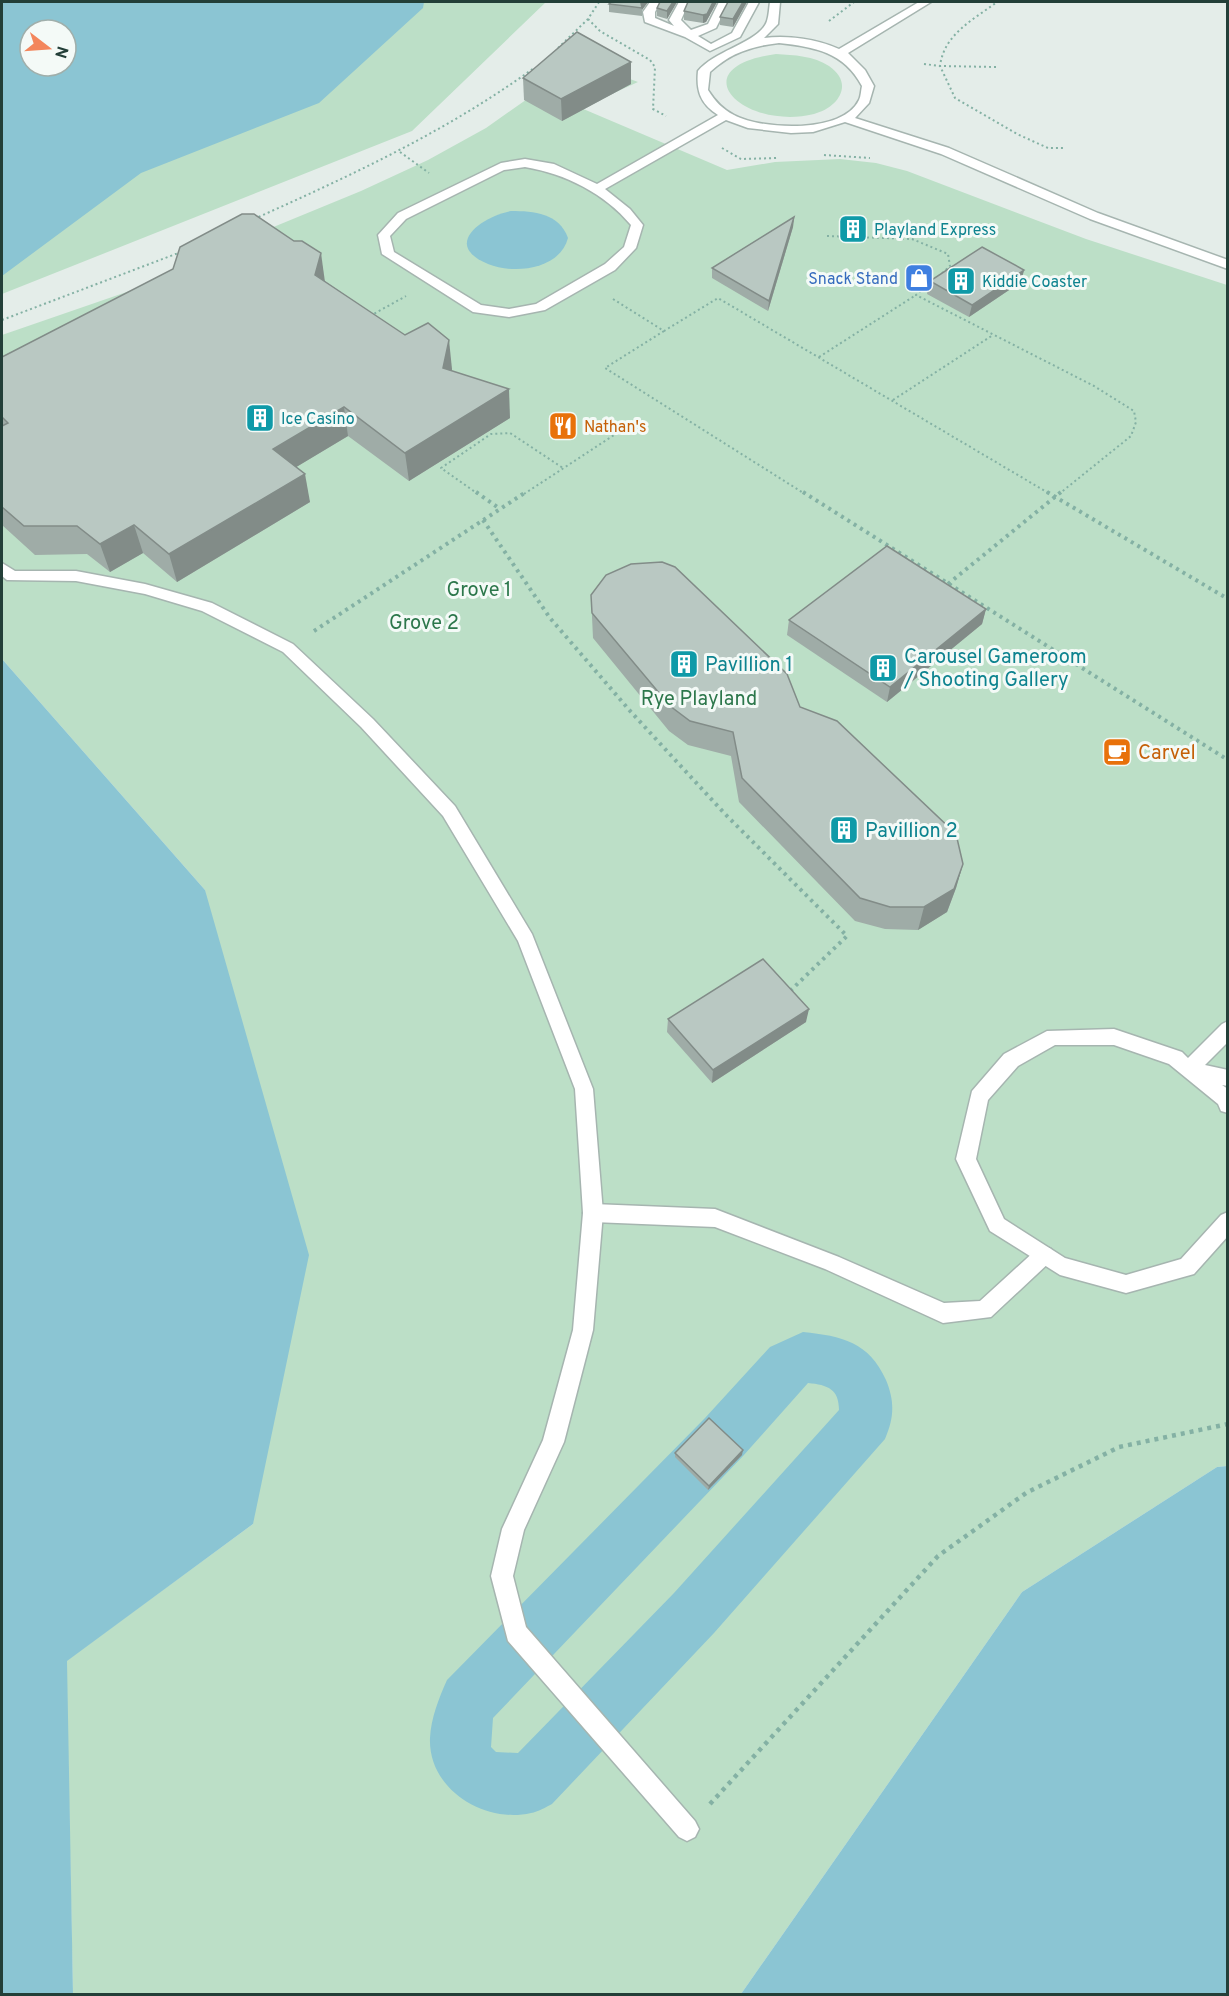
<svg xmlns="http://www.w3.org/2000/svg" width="1229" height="1996" viewBox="0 0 1229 1996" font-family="Overpass,sans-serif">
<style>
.green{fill:#bcdfc7;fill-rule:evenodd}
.water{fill:#8bc5d3;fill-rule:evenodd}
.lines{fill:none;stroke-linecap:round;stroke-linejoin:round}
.canal{fill:#8bc5d3;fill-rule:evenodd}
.service-casing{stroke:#a6b5b0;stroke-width:3}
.pedestrian-casing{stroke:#a6b5b0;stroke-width:3}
.path-far2{stroke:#84b1a4;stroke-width:2;stroke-dasharray:2 3;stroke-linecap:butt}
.path-far1{stroke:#84b1a4;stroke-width:4;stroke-dasharray:3 4.5;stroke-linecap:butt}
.path{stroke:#84b1a4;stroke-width:4.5;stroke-dasharray:4 5;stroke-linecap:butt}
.service{fill:#fff;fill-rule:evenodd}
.pedestrian{fill:#fff;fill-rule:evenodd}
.wall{fill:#9faca7}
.shaded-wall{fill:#828c88}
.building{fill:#b9c8c2;stroke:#828c88;stroke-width:1.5}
.labels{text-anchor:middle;stroke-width:6;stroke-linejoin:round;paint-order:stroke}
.far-culture-label{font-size:16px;fill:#0d838f;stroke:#f4faf7;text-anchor:start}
.far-shop-label{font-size:16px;fill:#366cbe;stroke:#f4faf7;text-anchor:end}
.far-food-label{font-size:16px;fill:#c56008;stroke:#f4faf7;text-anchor:start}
.park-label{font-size:20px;fill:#2c774b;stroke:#f4faf7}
.culture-label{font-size:20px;fill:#0d838f;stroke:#f4faf7;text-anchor:start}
.food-label{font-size:20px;fill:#c56008;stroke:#f4faf7;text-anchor:start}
</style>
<rect width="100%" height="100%" fill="#e4ede9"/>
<g class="green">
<path d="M2 2H546L412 131 2 294ZM30 30H66V66H30Z"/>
<path d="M776 54C794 55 814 56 829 66 855 84 838 108 814 114 744 131 678 68 776 54Z"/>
<polygon points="576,59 638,82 581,108 727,170 775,162 840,159 876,163 907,171 1086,239 1227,285 1227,1466 1217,1467 1022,1592 741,1994 73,1994 66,1661 253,1524 205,890 2,659 2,335 173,276 210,253 361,191 428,160 486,128 540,90"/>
</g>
<g class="water">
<path d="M2 2H424L423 8 319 103 141 173 2 276ZM30 30H66V66H30Z"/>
<path d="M511 211C534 211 559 213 568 238 560 269 515 275 488 264 442 245 481 217 511 211Z"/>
<polygon points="2,659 205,890 309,1255 253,1524 67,1661 73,1994 2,1994"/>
<polygon points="1227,1466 1227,1994 741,1994 1022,1592 1217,1467"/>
</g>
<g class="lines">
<path class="canal" d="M803 1332C842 1336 869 1342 886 1380 895 1402 894 1418 885 1439L714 1633 552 1804C546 1807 538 1812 531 1813 484 1824 428 1789 430 1738 431 1718 439 1698 447 1680L705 1418 770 1347ZM808 1383C828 1385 839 1389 839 1410L674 1593 518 1753 496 1752 491 1747 493 1718 743 1456Z"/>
<g class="service-casing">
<g id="service">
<polygon points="650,2 660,2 655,12 655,18 674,26 669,20 679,2 689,2 681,20 691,30 708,24 719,2 729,2 716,28 698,36 711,44 732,33 749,2 759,2 740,37 710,51 685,37 645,22 643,12"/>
<path d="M770 2H780L778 24 764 38C788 35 817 39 839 49L919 2H931L848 53 865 70 874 86 869 103 855 118 949 148 1098 213 1228 260V269L1090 219 941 154 845 122 813 132 791 133 748 128 726 120 605 189 630 209 643 225 636 248 615 270 545 310 509 317 473 312 382 254 378 235 398 213 501 163 525 159 554 164 597 184 718 115C700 104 696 90 698 71 715 50 760 42 767 21 769 15 769 8 770 2ZM779 43C815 47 844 52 862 86 861 90 861 96 859 100 843 134 762 130 734 115 722 109 715 101 708 90L710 72C730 53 752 46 779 43ZM525 167C566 174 604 193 631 225L624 247 605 264 536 304 509 309 481 305 394 252 390 236 406 219 504 170Z"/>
<polygon points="593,1204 715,1209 839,1257 944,1303 980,1301 1037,1249 1044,1246 1051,1249 1054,1255 1051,1261 991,1317 943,1323 825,1269 715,1227 593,1222 586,1219 583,1213 586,1207"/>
</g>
</g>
<g class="pedestrian-casing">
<g id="pedestrian">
<polygon points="2,563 15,571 76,571 145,584 212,603 293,644 373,719 455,806 532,934 593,1089 603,1213 593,1330 564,1442 524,1530 513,1576 526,1627 695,1821 699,1829 695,1837 687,1841 679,1837 508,1641 491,1576 502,1529 543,1440 573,1330 583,1213 575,1089 518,941 443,816 361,727 283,652 202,611 145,594 76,581 7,580 2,576"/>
<polygon points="1228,1021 1228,1042 1205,1065 1228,1070 1228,1086 1222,1085 1228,1089 1228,1113 1221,1111 1218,1104 1169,1064 1114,1045 1055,1045 1018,1066 988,1100 976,1159 1004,1219 1065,1258 1126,1275 1181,1259 1221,1215 1228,1212 1228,1236 1194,1274 1126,1293 1060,1275 990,1231 956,1159 972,1091 1004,1054 1047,1031 1114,1029 1182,1052 1188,1058 1222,1024"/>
</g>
</g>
<g class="path-far2">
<polyline points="588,19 600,31 650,60 655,67 653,109 666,116"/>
<polyline points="829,21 854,2"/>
<polyline points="558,48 588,19 599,2"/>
<path d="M924 64 940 66C944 34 973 20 997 2"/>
<polyline points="996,67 940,66 955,98 1017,134 1048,148 1063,148"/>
<polyline points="722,148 741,159 778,158"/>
<polyline points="400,152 429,173"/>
<polyline points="824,155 870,158"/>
<path d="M254 219C352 175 447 131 534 68"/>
<polyline points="827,236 912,239 948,254 950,266 938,277"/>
<polyline points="932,281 916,295 1094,386 1134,411 1136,422 1131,436 1059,494"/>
<polyline points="613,299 664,331 718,298 1050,494"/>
<polyline points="370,316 406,296"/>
<polyline points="2,320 181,252"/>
<polyline points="664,331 605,368 805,494"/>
<polyline points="819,357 916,295"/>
<polyline points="893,400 993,335"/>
<polyline points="478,494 441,468 491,434 510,433 563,468"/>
<polyline points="524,494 634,422"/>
</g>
<g class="path-far1">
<polyline points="476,492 500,509"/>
<polyline points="803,492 1228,760"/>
<polyline points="1047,492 1228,599"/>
<polyline points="483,520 550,618 631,712 725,814 847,936 788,993"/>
<polyline points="948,584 1061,492"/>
<polyline points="314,631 526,492"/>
</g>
<polyline class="path" points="710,1804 938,1556 1026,1493 1119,1447 1228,1424"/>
<use href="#service" class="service"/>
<use href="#pedestrian" class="pedestrian"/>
</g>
<g class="wall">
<polygon points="611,2 648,2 642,10 642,16 609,12 609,4"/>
<polygon points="660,2 677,2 667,19 657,16 657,8"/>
<polygon points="717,2 706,22 703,23 684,20 684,11"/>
<polygon points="747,2 733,27 720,25 720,17"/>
<polygon points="523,78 631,84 562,121 524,100"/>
<polygon points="794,217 793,227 768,311 712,278 712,268"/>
<polygon points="173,269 325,281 452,369 451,371 510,418 409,481 348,436 296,467 310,502 177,582 143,553 110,572 87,554 35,555 2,525 2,357"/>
<polygon points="1024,270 1021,282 969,317 927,294 930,281"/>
<polygon points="591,595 800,707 963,864 956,888 947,912 918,930 885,929 855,921 739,802 731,756 688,745 669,731 593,638"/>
<polygon points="986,609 982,624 887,702 787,635 789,620"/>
<polygon points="668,1019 806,1022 712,1083 667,1032"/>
<polygon points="675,1453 742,1455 708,1490 675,1457"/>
</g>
<g class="shaded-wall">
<polygon points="642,2 648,2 642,10 641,3"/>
<polygon points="673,2 677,2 667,19 667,11"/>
<polygon points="713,2 717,2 706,22 703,23 703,15"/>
<polygon points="743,2 747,2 733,27 733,19"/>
<polygon points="631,62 631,84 562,121 561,99"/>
<polygon points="794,217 793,227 768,311 769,301"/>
<polygon points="321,253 325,282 315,275"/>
<polygon points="1024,270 1021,282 969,317 972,305"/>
<polygon points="449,340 452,369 446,397 443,368"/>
<polygon points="509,389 510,418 409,481 405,453"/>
<polygon points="344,407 348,436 278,478 273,449"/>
<polygon points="305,474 310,502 177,582 169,554"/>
<polygon points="134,525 143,553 110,572 100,544"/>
<polygon points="986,609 982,624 887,702 890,687"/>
<polygon points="963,864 956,888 947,912 918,930 924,907"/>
<polygon points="809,1009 806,1022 712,1083 713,1070"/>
<polygon points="743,1450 742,1455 708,1490 709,1486"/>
</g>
<g class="building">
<polygon points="611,2 642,2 641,3 642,8 609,4"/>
<polygon points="660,2 673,2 667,11 657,8"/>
<polygon points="688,2 713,2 707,14 703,15 684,11"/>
<polygon points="728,2 743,2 733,19 720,17"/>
<polygon points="577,32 631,62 561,99 523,78"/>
<polygon points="242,214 254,214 294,241 302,241 321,253 315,275 405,335 428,323 449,340 443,368 509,389 405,453 344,407 273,449 305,474 169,554 134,525 100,544 77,526 24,526 2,507 2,426 8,423 2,417 2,357 173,269 180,247"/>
<polygon points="794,217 769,301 712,268"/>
<polygon points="982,247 1024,270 972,305 930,281"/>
<polygon points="887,546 986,609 890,687 789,620"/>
<polygon points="662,562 675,567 787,674 800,707 837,721 956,834 963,864 954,889 924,907 890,907 860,898 742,778 733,732 690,721 670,706 592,613 591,595 606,575 631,564"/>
<polygon points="763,959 809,1009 713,1070 668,1019"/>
<polygon points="709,1418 743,1450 709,1486 675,1453"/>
</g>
<defs>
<g id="building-square" transform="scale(1.5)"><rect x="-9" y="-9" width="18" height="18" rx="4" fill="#0f9aa8" stroke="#f4faf7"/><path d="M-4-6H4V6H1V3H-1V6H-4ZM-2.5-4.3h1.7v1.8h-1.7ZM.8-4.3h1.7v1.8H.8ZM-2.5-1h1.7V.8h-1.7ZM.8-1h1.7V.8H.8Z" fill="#fff"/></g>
<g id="shop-square" transform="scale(1.5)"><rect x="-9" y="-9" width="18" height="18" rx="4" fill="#3f7fe0" stroke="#f4faf7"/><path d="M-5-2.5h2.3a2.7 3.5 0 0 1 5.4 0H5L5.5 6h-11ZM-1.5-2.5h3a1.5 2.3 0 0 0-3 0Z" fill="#fff"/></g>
<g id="restaurant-square" transform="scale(1.5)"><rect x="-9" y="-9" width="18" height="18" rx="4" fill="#e8710a" stroke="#f4faf7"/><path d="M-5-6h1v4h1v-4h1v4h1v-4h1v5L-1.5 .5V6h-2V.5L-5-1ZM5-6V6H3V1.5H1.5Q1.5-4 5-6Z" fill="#fff"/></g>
<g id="cafe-square" transform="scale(1.5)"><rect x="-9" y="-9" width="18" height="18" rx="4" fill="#e8710a" stroke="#f4faf7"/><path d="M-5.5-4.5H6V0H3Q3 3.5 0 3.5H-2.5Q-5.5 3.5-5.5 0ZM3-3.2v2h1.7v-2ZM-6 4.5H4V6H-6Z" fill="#fff"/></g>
</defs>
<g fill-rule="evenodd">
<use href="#building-square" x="853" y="229"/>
<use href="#shop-square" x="919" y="278"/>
<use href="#building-square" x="961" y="281"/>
<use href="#building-square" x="260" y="418"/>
<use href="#restaurant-square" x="563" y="426"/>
<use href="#building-square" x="684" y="664"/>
<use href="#building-square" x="883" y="668"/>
<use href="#cafe-square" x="1117" y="752"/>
<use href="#building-square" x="844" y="830"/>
</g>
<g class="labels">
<g class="far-culture-label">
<text x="874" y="235">Playland Express</text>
<text x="982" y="287">Kiddie Coaster</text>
<text x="281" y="424">Ice Casino</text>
</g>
<g class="far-shop-label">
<text x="898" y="284">Snack Stand</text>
</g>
<g class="far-food-label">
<text x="584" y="432">Nathan's</text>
</g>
<g class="park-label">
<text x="479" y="596">Grove 1</text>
<text x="424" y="629">Grove 2</text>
<text x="699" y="705">Rye Playland</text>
</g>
<g class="culture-label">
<text x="904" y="663">Carousel Gameroom<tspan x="904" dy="23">/ Shooting Gallery</tspan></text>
<text x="705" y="671">Pavillion 1</text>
<text x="865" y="837">Pavillion 2</text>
</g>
<g class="food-label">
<text x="1138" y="759">Carvel</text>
</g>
</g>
<rect width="1229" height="1996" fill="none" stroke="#233f38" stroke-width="6"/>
<g transform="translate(48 48) rotate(107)"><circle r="28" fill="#f4faf7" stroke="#a0afab" stroke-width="1.5"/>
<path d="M0-4.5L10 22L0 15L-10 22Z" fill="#f3865c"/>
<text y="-9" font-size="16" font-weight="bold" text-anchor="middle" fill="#233f38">N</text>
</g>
</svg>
